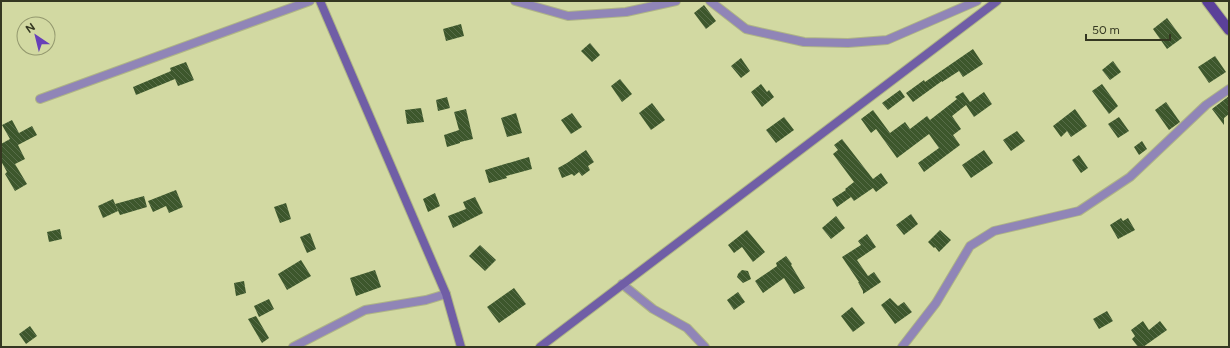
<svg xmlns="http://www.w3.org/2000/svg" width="1230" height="348" viewBox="0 0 1230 348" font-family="Figtree,sans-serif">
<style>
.building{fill:url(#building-back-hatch)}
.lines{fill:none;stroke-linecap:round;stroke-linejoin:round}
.street-casing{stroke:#afb586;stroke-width:10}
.secondary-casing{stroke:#afb586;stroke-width:10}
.primary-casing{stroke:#afb586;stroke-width:12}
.street{stroke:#9085b7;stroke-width:8}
.secondary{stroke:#705ea6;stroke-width:8}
.primary{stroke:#5b4099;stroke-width:10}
</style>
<defs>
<pattern id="building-back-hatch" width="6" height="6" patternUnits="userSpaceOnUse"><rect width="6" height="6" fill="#3d572c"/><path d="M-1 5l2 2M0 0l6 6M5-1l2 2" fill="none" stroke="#586d49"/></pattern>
</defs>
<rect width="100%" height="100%" fill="#d2d9a2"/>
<g class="building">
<polygon points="704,5 716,21 706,29 694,13"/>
<polygon points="1167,18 1182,38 1167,49 1153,29"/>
<polygon points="461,24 464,36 446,41 443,29"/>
<polygon points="590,43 600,55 592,62 581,51"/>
<polygon points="973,49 983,64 963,77 959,71 942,82 942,81 913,102 906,93 924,80 925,82"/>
<polygon points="1215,56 1226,72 1209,83 1198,67"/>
<polygon points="741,58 750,71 741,78 731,66"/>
<polygon points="1113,61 1121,72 1110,80 1102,70"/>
<polygon points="186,62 194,80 178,86 175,79 136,95 133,87 171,71 170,68"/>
<polygon points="620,79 632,94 622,102 611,86"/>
<polygon points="761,84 767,92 769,90 774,97 762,107 751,92"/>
<polygon points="1102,84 1118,106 1109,114 1092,91"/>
<polygon points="900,90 905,97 888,110 882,103"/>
<polygon points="963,92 970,102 984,92 992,104 974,117 966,105 952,116 961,129 953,135 960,145 924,172 918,163 939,148 929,134 897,158 876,129 871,133 861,119 873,110 890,133 905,122 910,129 927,116 930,120 957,99 955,97"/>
<polygon points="1229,96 1229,114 1224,118 1224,125 1212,109"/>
<polygon points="447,97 450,108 438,111 436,100"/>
<polygon points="1166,102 1180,122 1169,130 1155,110"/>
<polygon points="652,103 665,120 651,130 639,113"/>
<polygon points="421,108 424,122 407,124 405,110"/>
<polygon points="466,109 473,139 460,142 460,143 447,147 444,135 459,130 454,112"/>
<polygon points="1075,109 1087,126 1071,137 1067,131 1061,137 1053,126"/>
<polygon points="516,113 522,133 507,137 501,118"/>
<polygon points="572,113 582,127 571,134 561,120"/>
<polygon points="784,117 794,130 776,143 766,130"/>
<polygon points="1119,117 1129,131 1118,138 1108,124"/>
<polygon points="12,120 19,133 32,126 37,135 18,145 25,159 15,164 27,184 15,191 5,174 7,172 1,161 1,144 10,139 2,125"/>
<polygon points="1017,131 1025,141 1011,151 1003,140"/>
<polygon points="842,139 873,179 881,173 888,183 876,192 873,188 854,201 851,197 837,207 832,199 846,190 845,189 854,182 833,154 838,150 834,145"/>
<polygon points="1142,141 1147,149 1139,155 1134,147"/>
<polygon points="586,150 594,162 588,166 590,170 582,176 579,172 574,176 572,174 562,178 558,168 567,163"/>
<polygon points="984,150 993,163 971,178 962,165"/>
<polygon points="1079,155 1088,168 1081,173 1072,160"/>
<polygon points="529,157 532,169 506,176 507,178 489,183 485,170"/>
<polygon points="176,190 183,207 169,213 166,206 153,212 148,201"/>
<polygon points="435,193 440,206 428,212 423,199"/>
<polygon points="144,196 147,207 120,215 115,204"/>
<polygon points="475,197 483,213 453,228 448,216 466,209 463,202"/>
<polygon points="113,199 118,211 103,218 98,206"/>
<polygon points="286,203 291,219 280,223 274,207"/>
<polygon points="911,214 918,224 904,235 896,225"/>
<polygon points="836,216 845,228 831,239 822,228"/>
<polygon points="1121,218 1123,221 1128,218 1135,230 1118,239 1110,225"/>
<polygon points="60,229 62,239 49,242 47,232"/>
<polygon points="747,230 765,252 753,262 742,247 734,253 728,245"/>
<polygon points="940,230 951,240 939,252 935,247 934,248 928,242"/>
<polygon points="310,233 316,249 307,253 300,237"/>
<polygon points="867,234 876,247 857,260 868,276 874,272 881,282 863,294 863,291 858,282 859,282 842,257 861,245 858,241"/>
<polygon points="480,245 496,260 485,271 469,256"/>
<polygon points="786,256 792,264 791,265 805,288 794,294 784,278 763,293 755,281 777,266 776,263"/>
<polygon points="301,260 311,276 287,290 278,274"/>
<polygon points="375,270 381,287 356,296 350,278"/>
<polygon points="742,270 748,271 751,279 743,283 737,277 738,274"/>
<polygon points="244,281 246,293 236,296 234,283"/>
<polygon points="514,288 526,304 499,323 487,307"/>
<polygon points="738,292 745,302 734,310 727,300"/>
<polygon points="890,298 898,306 904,302 912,312 895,324 881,305"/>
<polygon points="269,299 274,309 259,317 254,306"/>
<polygon points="852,307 865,323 853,332 841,316"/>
<polygon points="1107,311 1113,321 1099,329 1093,319"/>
<polygon points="256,316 269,338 262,343 248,319"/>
<polygon points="1143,321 1149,330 1160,321 1167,330 1143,347 1138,347 1132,339 1135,336 1131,330"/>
<polygon points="30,326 37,336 26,344 19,334"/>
</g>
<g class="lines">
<g class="street-casing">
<g id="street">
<polyline points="515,1 568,16 626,12 676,1"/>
<polyline points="710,1 746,29 804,42 848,43 887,40 977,1"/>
<polyline points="40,99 310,1"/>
<polyline points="622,284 653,309 687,328 705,347"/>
<polyline points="293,347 365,310 426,300 446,294"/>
<polyline points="902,347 936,303 970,246 994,231 1079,211 1130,177 1206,105 1229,89"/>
</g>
</g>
<g class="secondary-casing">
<g id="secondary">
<polyline points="320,1 446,294 461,347"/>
<polyline points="540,347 997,1"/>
</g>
</g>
<g class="primary-casing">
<polyline id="primary" points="1207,1 1229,30"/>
</g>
<use href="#street" class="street"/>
<use href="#secondary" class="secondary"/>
<use href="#primary" class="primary"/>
</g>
<rect width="1230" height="348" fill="none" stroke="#343721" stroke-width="4"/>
<g transform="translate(36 36) rotate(325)"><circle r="19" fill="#d2d9a2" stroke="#93986e"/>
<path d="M0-3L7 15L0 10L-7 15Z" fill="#6740b8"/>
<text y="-6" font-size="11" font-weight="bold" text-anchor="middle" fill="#343721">N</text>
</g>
<path d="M1086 34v6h84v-6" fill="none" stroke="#343721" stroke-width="2"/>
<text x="1092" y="34" font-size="12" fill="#343721" stroke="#d2d9a2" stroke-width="3" paint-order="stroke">50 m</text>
</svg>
